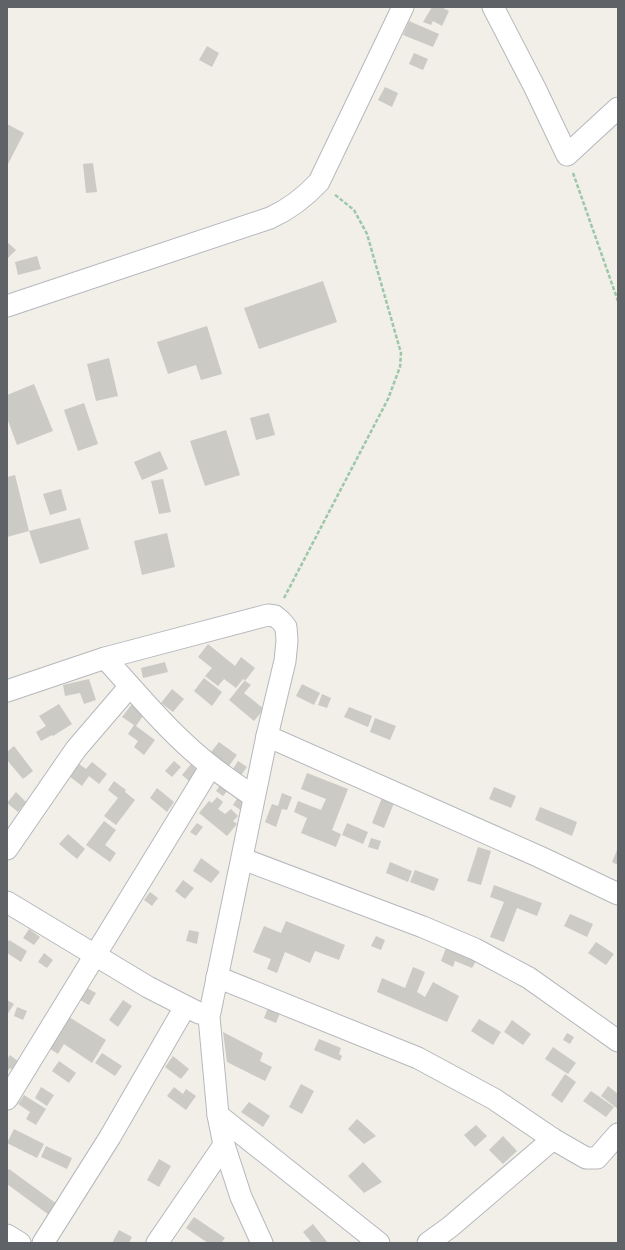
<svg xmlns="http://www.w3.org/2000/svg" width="625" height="1250" viewBox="0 0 625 1250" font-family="Rubik,sans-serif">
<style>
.building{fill:#cccac5}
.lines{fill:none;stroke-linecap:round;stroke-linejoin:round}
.minor-casing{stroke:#b5b8bc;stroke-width:23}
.path{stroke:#9cc7a9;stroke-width:2.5;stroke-dasharray:4 2;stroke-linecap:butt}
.minor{stroke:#fff;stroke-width:21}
</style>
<rect width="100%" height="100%" fill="#f1efe8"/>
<g class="building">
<polygon points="432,7 441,7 449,11 442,26 433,21 431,25 423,22"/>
<polygon points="409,21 439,34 433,47 403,35"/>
<polygon points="207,46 219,53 212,67 199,60"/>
<polygon points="414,53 428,59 423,70 409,64"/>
<polygon points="385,87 398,93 392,107 378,100"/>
<polygon points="7,124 24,133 7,166"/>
<polygon points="93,163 97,192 86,193 83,164"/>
<polygon points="7,242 16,250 7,259"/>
<polygon points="37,256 41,269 18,275 15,262"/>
<polygon points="323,281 337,322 259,349 244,308"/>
<polygon points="207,326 222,374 201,380 196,365 168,374 157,342"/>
<polygon points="109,358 118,396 96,401 87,364"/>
<polygon points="34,384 53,431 17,445 7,418 7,395"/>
<polygon points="84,403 98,444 78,451 64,410"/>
<polygon points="269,413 275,435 256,440 250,418"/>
<polygon points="226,430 240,475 205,486 190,441"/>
<polygon points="160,451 168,469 142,480 134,462"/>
<polygon points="15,475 29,531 7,537 7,477"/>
<polygon points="163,479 171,512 159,514 151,481"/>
<polygon points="61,489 67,510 50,515 43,494"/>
<polygon points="80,518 89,549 40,564 29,531"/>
<polygon points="167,533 175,567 142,575 134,541"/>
<polygon points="208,644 235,666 241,657 255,668 245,681 251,685 244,693 264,709 254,721 229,700 245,680 243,679 236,688 224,679 218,686 205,676 212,668 198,657"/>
<polygon points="165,662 168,672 143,678 141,668"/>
<polygon points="204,678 222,692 212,706 194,691"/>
<polygon points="89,679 96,700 84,704 80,693 65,696 63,685"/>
<polygon points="302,684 320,693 314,705 296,696"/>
<polygon points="172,689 184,699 173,712 161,703"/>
<polygon points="322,694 331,698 327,708 318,705"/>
<polygon points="59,704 72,724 53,736 52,735 41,741 36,732 46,726 39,716"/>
<polygon points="132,704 145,713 136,726 155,740 144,755 134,747 138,741 128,734 134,725 122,717"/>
<polygon points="349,707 372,716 368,727 344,717"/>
<polygon points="375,718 396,726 390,740 370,732"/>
<polygon points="219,742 237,755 226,770 208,756"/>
<polygon points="14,746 33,771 23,779 7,760 7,752"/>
<polygon points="174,761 181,767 172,777 165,771"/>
<polygon points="238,761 247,767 239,778 231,772"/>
<polygon points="92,762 107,774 99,784 89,776 82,786 69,776 79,764 86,769"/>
<polygon points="191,764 197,770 189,781 182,775"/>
<polygon points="307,773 348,789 332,830 341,834 336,847 301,833 307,818 294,812 298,801 321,810 326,799 301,789"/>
<polygon points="114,781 126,790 125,792 135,800 116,825 104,816 118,798 108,790"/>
<polygon points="221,784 228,790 223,796 216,791"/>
<polygon points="494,787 516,796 511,808 489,799"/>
<polygon points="157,788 174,802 167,812 150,798"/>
<polygon points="16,792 26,802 18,812 7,803"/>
<polygon points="282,793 292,797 287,810 282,809 276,827 265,822 272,804 278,806"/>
<polygon points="217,797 223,802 218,809 225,814 231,809 238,816 233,821 237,824 227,836 199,813 209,801 212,803"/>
<polygon points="238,797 247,803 242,811 233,805"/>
<polygon points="382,798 394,803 384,828 372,823"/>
<polygon points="540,807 577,822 572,836 535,820"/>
<polygon points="104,821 116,830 105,845 116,853 110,862 86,845"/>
<polygon points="197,823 203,827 196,836 190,832"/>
<polygon points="347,823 368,832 363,844 342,835"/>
<polygon points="68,834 85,849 77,859 59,844"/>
<polygon points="371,838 381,841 378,850 368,847"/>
<polygon points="478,847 491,851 481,885 467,881"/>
<polygon points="618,848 618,865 612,862"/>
<polygon points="201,858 220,872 211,883 193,871"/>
<polygon points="390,862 412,871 408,882 386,873"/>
<polygon points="415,870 439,879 434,891 410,882"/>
<polygon points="183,880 194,888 185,899 175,891"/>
<polygon points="494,885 542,903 537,916 517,908 504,942 490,937 504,902 490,897"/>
<polygon points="150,892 158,898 152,906 144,900"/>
<polygon points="570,914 593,924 587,937 564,926"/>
<polygon points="286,921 345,945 339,960 315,951 310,963 285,952 277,973 267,969 271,959 253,952 264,926 281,933"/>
<polygon points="29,929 40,937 34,945 23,938"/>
<polygon points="189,930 199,932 197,944 186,941"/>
<polygon points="376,936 385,940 381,950 371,946"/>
<polygon points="9,940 27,951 21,962 7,953 7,943"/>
<polygon points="596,942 614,954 606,965 588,953"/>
<polygon points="446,948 476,961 472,968 455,961 453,967 441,961"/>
<polygon points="44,953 53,960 47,968 38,962"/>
<polygon points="413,967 425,972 417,992 425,997 433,982 459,996 447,1022 377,992 382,978 405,988"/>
<polygon points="87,988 96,993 89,1005 80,1000"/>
<polygon points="7,1000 14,1004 7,1015"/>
<polygon points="123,1000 132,1006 118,1027 109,1020"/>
<polygon points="17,1007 27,1011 23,1020 14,1016"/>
<polygon points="268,1008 280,1013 276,1023 264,1018"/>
<polygon points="69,1017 106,1040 92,1063 64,1044 58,1054 49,1048"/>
<polygon points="479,1019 501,1032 493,1045 471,1031"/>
<polygon points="512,1020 531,1034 523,1045 504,1032"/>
<polygon points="223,1032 263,1053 260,1061 272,1067 265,1081 227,1062"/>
<polygon points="567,1033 574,1037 570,1044 563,1040"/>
<polygon points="319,1039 341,1048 339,1054 342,1056 340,1061 314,1050"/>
<polygon points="553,1047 576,1063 568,1074 545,1059"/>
<polygon points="102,1053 122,1066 115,1076 95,1063"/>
<polygon points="10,1055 23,1065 17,1073 10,1068 7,1072 7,1059"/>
<polygon points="173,1056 189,1069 181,1079 165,1067"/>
<polygon points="59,1061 76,1073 69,1083 52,1071"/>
<polygon points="565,1074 576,1082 562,1103 551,1095"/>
<polygon points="301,1084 314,1091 302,1114 289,1107"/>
<polygon points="608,1086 618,1094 618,1109 601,1096"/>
<polygon points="41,1087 54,1095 47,1106 35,1098"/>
<polygon points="174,1087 183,1094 186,1089 196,1096 186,1110 167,1096"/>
<polygon points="591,1091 614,1107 606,1117 583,1101"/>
<polygon points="24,1095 46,1109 36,1125 26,1119 30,1112 18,1104"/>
<polygon points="249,1102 270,1116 263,1127 241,1112"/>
<polygon points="357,1119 376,1136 364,1144 348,1129"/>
<polygon points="476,1125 487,1136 475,1147 464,1135"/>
<polygon points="14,1129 44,1144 37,1158 7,1143"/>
<polygon points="503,1136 517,1151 503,1164 489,1150"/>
<polygon points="46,1146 72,1158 67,1169 41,1157"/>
<polygon points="159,1159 171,1166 159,1187 147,1180"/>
<polygon points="363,1162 382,1182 364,1193 348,1176"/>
<polygon points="9,1169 57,1204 49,1215 7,1184 7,1171"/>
<polygon points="194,1217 225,1238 221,1243 208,1243 186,1228"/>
<polygon points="313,1224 328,1243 312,1243 303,1232"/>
<polygon points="119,1230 132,1237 129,1243 112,1243"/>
</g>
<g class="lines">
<g class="minor-casing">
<g id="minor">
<polyline points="493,7 535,88 567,155 618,108"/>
<path d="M7 306 270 218C290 209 304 198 319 182L403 7"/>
<path d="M130 686C155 714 181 743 211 766 225 777 240 787 254 797"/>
<polyline points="7,691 105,658 268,615 275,616 281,621 286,627 287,641 285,661 267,736 209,1017 218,1115 224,1145 241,1197 262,1243"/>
<polyline points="267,736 540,857 618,894"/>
<polyline points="7,849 76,749 130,686 105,658"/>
<polyline points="243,859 423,927 475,949 529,978 618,1041"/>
<polyline points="7,902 148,987 199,1013"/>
<polyline points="217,977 418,1058 494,1099 553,1139 586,1158 597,1158 618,1134"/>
<polyline points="7,1099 211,766"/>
<polyline points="218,1115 379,1243"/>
<polyline points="7,1235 20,1243"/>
<polyline points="43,1243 110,1137 185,1007"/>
<polyline points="157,1243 224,1145"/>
<polyline points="428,1243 450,1227 553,1139"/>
</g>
</g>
<g class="path">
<polyline points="573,173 618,301"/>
<polyline points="284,598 388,399 400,367 401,353 367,234 354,210 334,194"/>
</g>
<use href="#minor" class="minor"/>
</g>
<rect width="625" height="1250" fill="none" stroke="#5f6368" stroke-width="16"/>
</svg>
